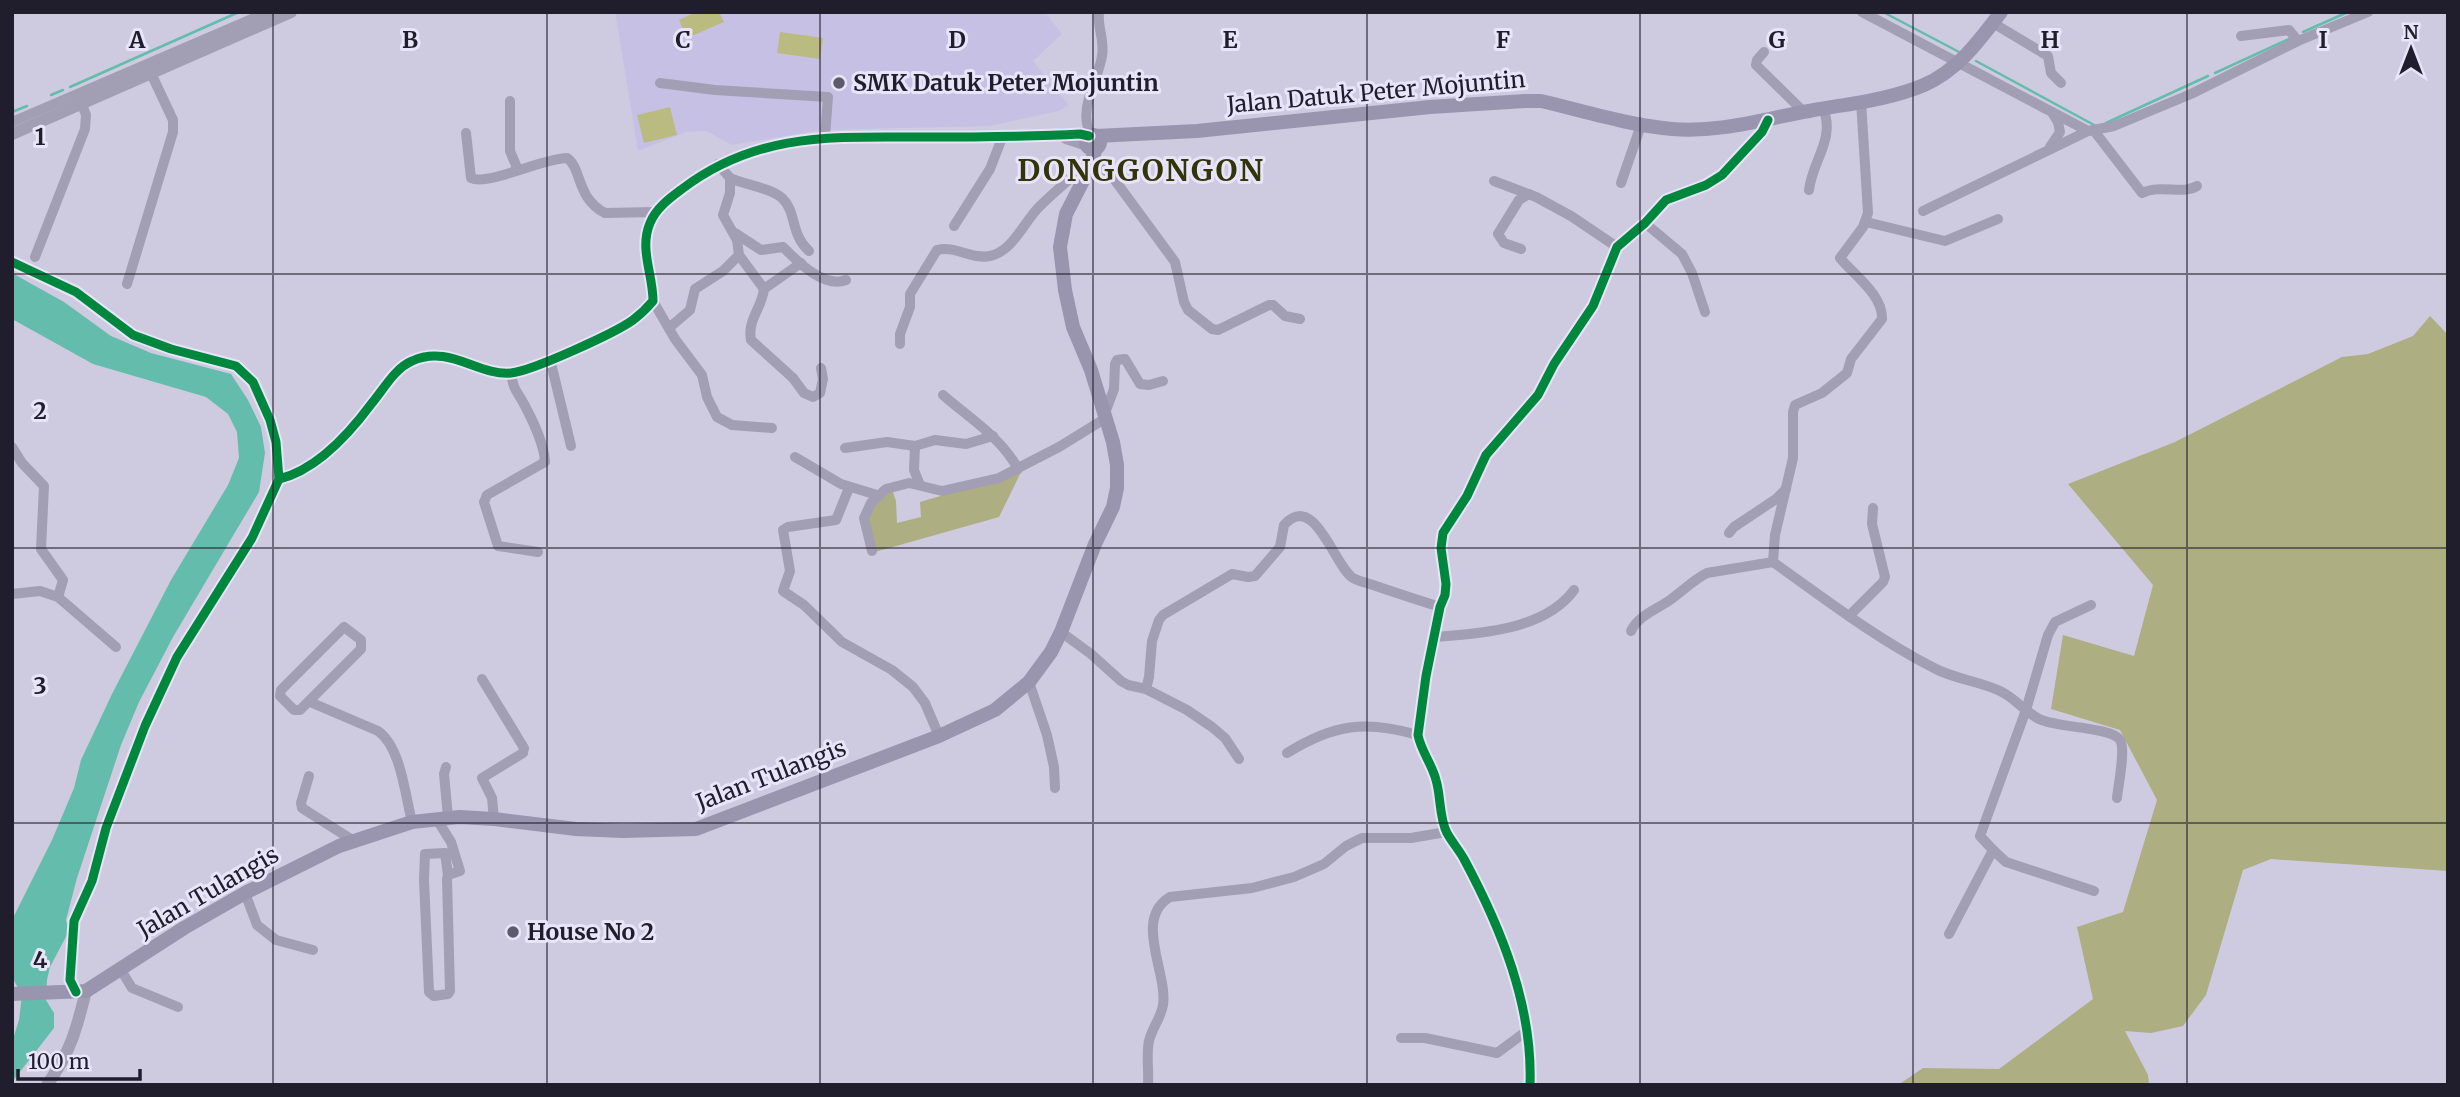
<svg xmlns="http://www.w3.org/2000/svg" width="2460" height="1097" viewBox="0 0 2460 1097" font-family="Merriweather,serif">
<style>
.built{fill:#c6c1e4}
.green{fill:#b9bb81}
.forest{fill:#adae82}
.water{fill:#64bdac}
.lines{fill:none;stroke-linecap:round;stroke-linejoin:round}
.stream{stroke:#64bdac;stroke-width:2.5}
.minor{stroke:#a29eb4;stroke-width:10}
.tertiary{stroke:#a29eb4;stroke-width:12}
.secondary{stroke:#9a95ae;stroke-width:14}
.cycleway-casing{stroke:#e8e5fa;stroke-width:13}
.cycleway{stroke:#00873e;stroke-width:9}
.grid{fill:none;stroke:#201d2c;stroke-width:2;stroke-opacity:0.55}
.poi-dot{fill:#5d5a6b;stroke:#e8e5fa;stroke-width:2.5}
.labels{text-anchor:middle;stroke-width:6;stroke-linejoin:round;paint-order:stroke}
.poi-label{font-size:23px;font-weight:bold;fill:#201d2c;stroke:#e8e5fa;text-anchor:start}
.street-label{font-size:23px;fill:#201d2c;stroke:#e8e5fa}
.district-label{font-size:30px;font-weight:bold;letter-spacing:2px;fill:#32340a;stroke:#e8e5fa}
.grid-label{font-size:23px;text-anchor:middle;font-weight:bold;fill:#201d2c;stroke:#e8e5fa;stroke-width:6;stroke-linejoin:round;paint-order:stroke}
</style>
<rect width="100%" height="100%" fill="#cecbe0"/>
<polygon class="built" points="615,12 1045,12 1062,34 1033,61 1069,105 1059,111 990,126 820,130 732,145 706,131 686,132 638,151"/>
<g class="green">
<polygon points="696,12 719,12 724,22 687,38 679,20"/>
<polygon points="780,32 823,38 820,59 777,53"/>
<polygon points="670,107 677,135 644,143 637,115"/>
</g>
<g class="forest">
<polygon points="2430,316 2448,335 2448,871 2271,859 2243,870 2206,995 2183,1026 2151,1033 2125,1031 2148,1075 2149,1085 1898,1085 1923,1068 1999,1069 2093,999 2077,927 2123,912 2157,800 2120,730 2051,709 2063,635 2134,656 2153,585 2068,484 2175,442 2342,357 2368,354 2413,336"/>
<polygon points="1021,472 999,517 875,552 865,518 872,506 892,489 896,501 897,523 921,517 920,502"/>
</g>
<polygon class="water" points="12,273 64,302 111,336 151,353 231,374 248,400 261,427 265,453 259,492 173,637 139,702 121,745 77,878 66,920 69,931 50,967 47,980 46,1000 54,1013 54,1028 12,1082 12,1042 19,1020 22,995 12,977 12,920 52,840 74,788 81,760 112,694 171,580 228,485 239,458 237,432 228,414 206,397 93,364 12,319"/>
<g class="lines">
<g class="stream">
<polyline points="1883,12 1961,53"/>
<polyline points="2303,32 2348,12"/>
<polyline points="1976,61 2096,126"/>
<polyline points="2215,73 2291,38"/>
<polyline points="70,87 239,12"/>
<polyline points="51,95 63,90"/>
<polyline points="12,112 27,106"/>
<polyline points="2106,123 2208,76"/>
</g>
<g class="minor">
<polyline points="1862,12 2088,131 2114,126 2191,94 2298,41 2368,12"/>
<polyline points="1993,23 2048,56 2051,73 2061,83"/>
<polyline points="2241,36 2289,30 2298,41"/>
<polyline points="1764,52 1757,60 1756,65 1804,112"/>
<polyline points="660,83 715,90 828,97 825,137"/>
<polyline points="510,101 510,151 518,170"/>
<polyline points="12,122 268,12"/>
<path d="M2095 132 2142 193C2160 184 2183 195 2197 186"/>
<path d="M466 133 471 178C488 186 543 158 567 158 582 168 576 198 605 213L655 212"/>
<path d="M1091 135C1077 110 1098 81 1102 56 1105 40 1097 27 1099 12"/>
<polyline points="2050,147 2060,132 2058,122 2053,114"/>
<polyline points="1091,164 1106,171 1114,179 1175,262 1184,302 1188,310 1212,329 1218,330 1269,305 1273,305 1285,316 1300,319"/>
<path d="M730 178C745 185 769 187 782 198 797 212 790 234 809 251"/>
<polyline points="1494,181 1536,197 1571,216 1617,247"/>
<polyline points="1621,183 1641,125"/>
<path d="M1809 190C1812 161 1836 139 1823 108"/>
<polyline points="1923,211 2088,131"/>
<polyline points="1866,222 1945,241 1998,219"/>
<polyline points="1645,223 1682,254 1692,273 1705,312"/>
<polyline points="954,226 990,169 1002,138"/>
<path d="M735 233 761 250 783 247C797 261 824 289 846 280"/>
<polyline points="1521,249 1504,243 1498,234 1519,200 1529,194"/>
<polyline points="739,255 764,289"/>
<polyline points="35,257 85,129 86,115 79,97"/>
<path d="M801 263 764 289C762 308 747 320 751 340L793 378 804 393 813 397 820 393 823 379 821 368"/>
<polyline points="127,284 173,132 173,120 149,69"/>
<polyline points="653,301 675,339 702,375 707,397 717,417 732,425 772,428"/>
<polyline points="669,328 690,310 695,289 723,271 739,255 737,240 723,215 730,193 730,178 718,164"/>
<path d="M900 344V334L910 307V294L937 250C954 245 972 260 990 256 1013 251 1024 222 1039 207 1053 193 1069 180 1083 167"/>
<polyline points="550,359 571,446"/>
<path d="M512 373C511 386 518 393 524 404 533 421 544 443 545 462L487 495 484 502 498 546 538 552"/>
<path d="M943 395C969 418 1001 437 1018 469"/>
<polyline points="1105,413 1114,389 1115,364 1117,360 1125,359 1140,384 1149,385 1163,381"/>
<polyline points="915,446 914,470 920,485"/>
<polyline points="12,447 22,463 44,486 41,549 63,580 58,597"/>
<polyline points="845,448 887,442 915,446 935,440 966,444 993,436"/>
<polyline points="795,457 841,484 877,495"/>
<polyline points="849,488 836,520 788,527 783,530 790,571 783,591 804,605 842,642 892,670 913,687 925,703 939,736"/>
<polyline points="1729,533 1734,527 1776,499 1786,489"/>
<polyline points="872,551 864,518 871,503 886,489 909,483 942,491 999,478 1059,447 1106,418"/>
<path d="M1773 562 1775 535 1793 458V412L1795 405 1822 393 1847 373 1851 359 1882 319C1883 295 1854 275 1840 258L1863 227 1868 213 1861 101"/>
<path d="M1773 562C1825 599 1877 639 1934 668 1954 679 1979 681 2000 691 2015 698 2024 711 2039 719 2057 728 2112 727 2120 740 2126 749 2118 786 2117 798"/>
<polyline points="12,594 40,591 58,597 116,647"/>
<polyline points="1849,616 1883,582 1885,577 1872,524 1873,508"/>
<polygon points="344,627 361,640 361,649 300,710 294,710 280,696 281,690"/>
<path d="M1631 631C1639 615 1656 610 1670 600 1683 591 1693 580 1707 573L1773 562"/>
<polyline points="1061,632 1091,654 1121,681 1128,685 1146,689 1187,710 1212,727 1225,738 1239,759"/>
<path d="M1434 637C1479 634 1545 630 1574 590"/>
<polyline points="482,679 524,748 523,753 482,778 492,798 494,819"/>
<polyline points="1029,682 1047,735 1054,767 1055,788"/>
<path d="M1146 689 1149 677 1152 641 1159 620 1163 615 1232 574 1248 577 1255 576 1280 547 1284 525C1315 491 1334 566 1353 578 1358 581 1367 583 1373 585 1396 593 1418 600 1440 607"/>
<path d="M310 702 378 731C401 747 405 795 412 822"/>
<path d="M1287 753C1334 724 1365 720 1418 735"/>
<polyline points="446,767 444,774 448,817"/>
<polyline points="309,776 301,803 302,808 354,841"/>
<polyline points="436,818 451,842 460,871 448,875 447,879 450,991 448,994 434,996 429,992 424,880 425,854 445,853 448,875"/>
<polyline points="1993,850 2006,862 2094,891"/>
<polyline points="245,893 257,925 276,940 313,950"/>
<polyline points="1949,934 1993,850 1980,836 2026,710 2048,635 2055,622 2091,605"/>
<polyline points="121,970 132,988 178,1007"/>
<polyline points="1401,1038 1425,1038 1497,1053 1528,1030"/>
<path d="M1148 1085C1149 1070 1146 1055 1149 1041 1152 1028 1161 1018 1163 1005 1168 973 1133 919 1170 897L1252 888 1294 877 1324 864 1346 846 1362 838H1411L1446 832"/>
<path d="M1530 1085C1533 1006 1501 928 1464 859 1459 850 1452 842 1447 833 1439 818 1441 796 1436 780 1432 764 1421 751 1418 735L1426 676 1440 607 1445 595 1446 584 1441 548 1443 533 1467 496 1486 455 1538 395 1554 364 1593 306 1617 247 1645 223 1666 200 1706 185 1722 175 1762 132 1768 120"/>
</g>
<g class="tertiary">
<polyline points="12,134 291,12"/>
<polyline points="1066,138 1087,145"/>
<polyline points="12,262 76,292 133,335 171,349 236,366 253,382 270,420 276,442 279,479 252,538 177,657 145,726 106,828 92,881 74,921 70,980 76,992"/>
<path d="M279 479C317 470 349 434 372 403 383 390 395 368 412 361 449 344 478 376 511 373 532 371 615 333 633 320 641 314 647 308 653 301 653 274 639 249 650 223 656 208 670 198 682 189 757 132 832 137 921 137 974 137 1027 137 1080 134L1089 136"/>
<path d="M47 1085C71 1051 76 1031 86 991"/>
</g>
<g class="secondary">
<circle cx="1093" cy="142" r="7"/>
<path d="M1096 136 1197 131 1430 107 1525 101H1541C1584 111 1628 125 1672 129 1719 133 1764 119 1809 111 1846 104 1889 100 1924 85 1958 70 1979 41 2001 12"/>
<polyline points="12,994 86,991 184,928 245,893 339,846 412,822 459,817 494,819 576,829 623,831 696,829 939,736 995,710 1029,682 1051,652 1061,632 1095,544 1113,507 1117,488 1117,465 1113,442 1091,370 1073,327 1065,290 1060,247 1066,214 1089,169 1096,148"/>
</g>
<g class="cycleway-casing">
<g id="cycleway">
<polyline points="12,262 76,292 133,335 171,349 236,366 253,382 270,420 276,442 279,479 252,538 177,657 145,726 106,828 92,881 74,921 70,980 76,992"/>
<path d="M279 479C317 470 349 434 372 403 383 390 395 368 412 361 449 344 478 376 511 373 532 371 615 333 633 320 641 314 647 308 653 301 653 274 639 249 650 223 656 208 670 198 682 189 757 132 832 137 921 137 974 137 1027 137 1080 134L1089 136"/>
<path d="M1530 1085C1533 1006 1501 928 1464 859 1459 850 1452 842 1447 833 1439 818 1441 796 1436 780 1432 764 1421 751 1418 735L1426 676 1440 607 1445 595 1446 584 1441 548 1443 533 1467 496 1486 455 1538 395 1554 364 1593 306 1617 247 1645 223 1666 200 1706 185 1722 175 1762 132 1768 120"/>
</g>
</g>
<use href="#cycleway" class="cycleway"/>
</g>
<path class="grid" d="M273 12V1085M547 12V1085M820 12V1085M1093 12V1085M1367 12V1085M1640 12V1085M1913 12V1085M2187 12V1085M12 274H2448M12 548H2448M12 823H2448"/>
<g class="poi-dot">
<circle cx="839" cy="83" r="7"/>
<circle cx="513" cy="932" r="7"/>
</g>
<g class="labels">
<g class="poi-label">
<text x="853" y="91">SMK Datuk Peter Mojuntin</text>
<text x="527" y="940">House No 2</text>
</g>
<g class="street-label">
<text transform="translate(1376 92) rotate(-5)" y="8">Jalan Datuk Peter Mojuntin</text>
<text transform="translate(771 775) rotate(-21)" y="8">Jalan Tulangis</text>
<text transform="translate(208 892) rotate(-30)" y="8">Jalan Tulangis</text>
</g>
<g class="district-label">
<text x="1141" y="181">DONGGONGON</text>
</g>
</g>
<g class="grid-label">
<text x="137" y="48">A</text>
<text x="410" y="48">B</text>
<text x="683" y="48">C</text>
<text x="957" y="48">D</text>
<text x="1230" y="48">E</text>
<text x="1503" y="48">F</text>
<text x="1777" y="48">G</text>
<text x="2050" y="48">H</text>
<text x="2323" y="48">I</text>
<text x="40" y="145">1</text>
<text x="40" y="419">2</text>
<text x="40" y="694">3</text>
<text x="40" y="968">4</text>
</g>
<rect width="2460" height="1097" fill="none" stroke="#201d2c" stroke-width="28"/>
<g transform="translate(2411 49)" stroke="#e8e5fa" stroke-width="5" paint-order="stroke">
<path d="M0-5L12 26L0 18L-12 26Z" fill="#201d2c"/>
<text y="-10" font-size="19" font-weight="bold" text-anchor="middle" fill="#201d2c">N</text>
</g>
<path d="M18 1069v10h122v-10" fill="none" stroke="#201d2c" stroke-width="3.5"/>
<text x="28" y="1069" font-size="21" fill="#201d2c" stroke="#e8e5fa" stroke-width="5" paint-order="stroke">100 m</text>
</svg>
